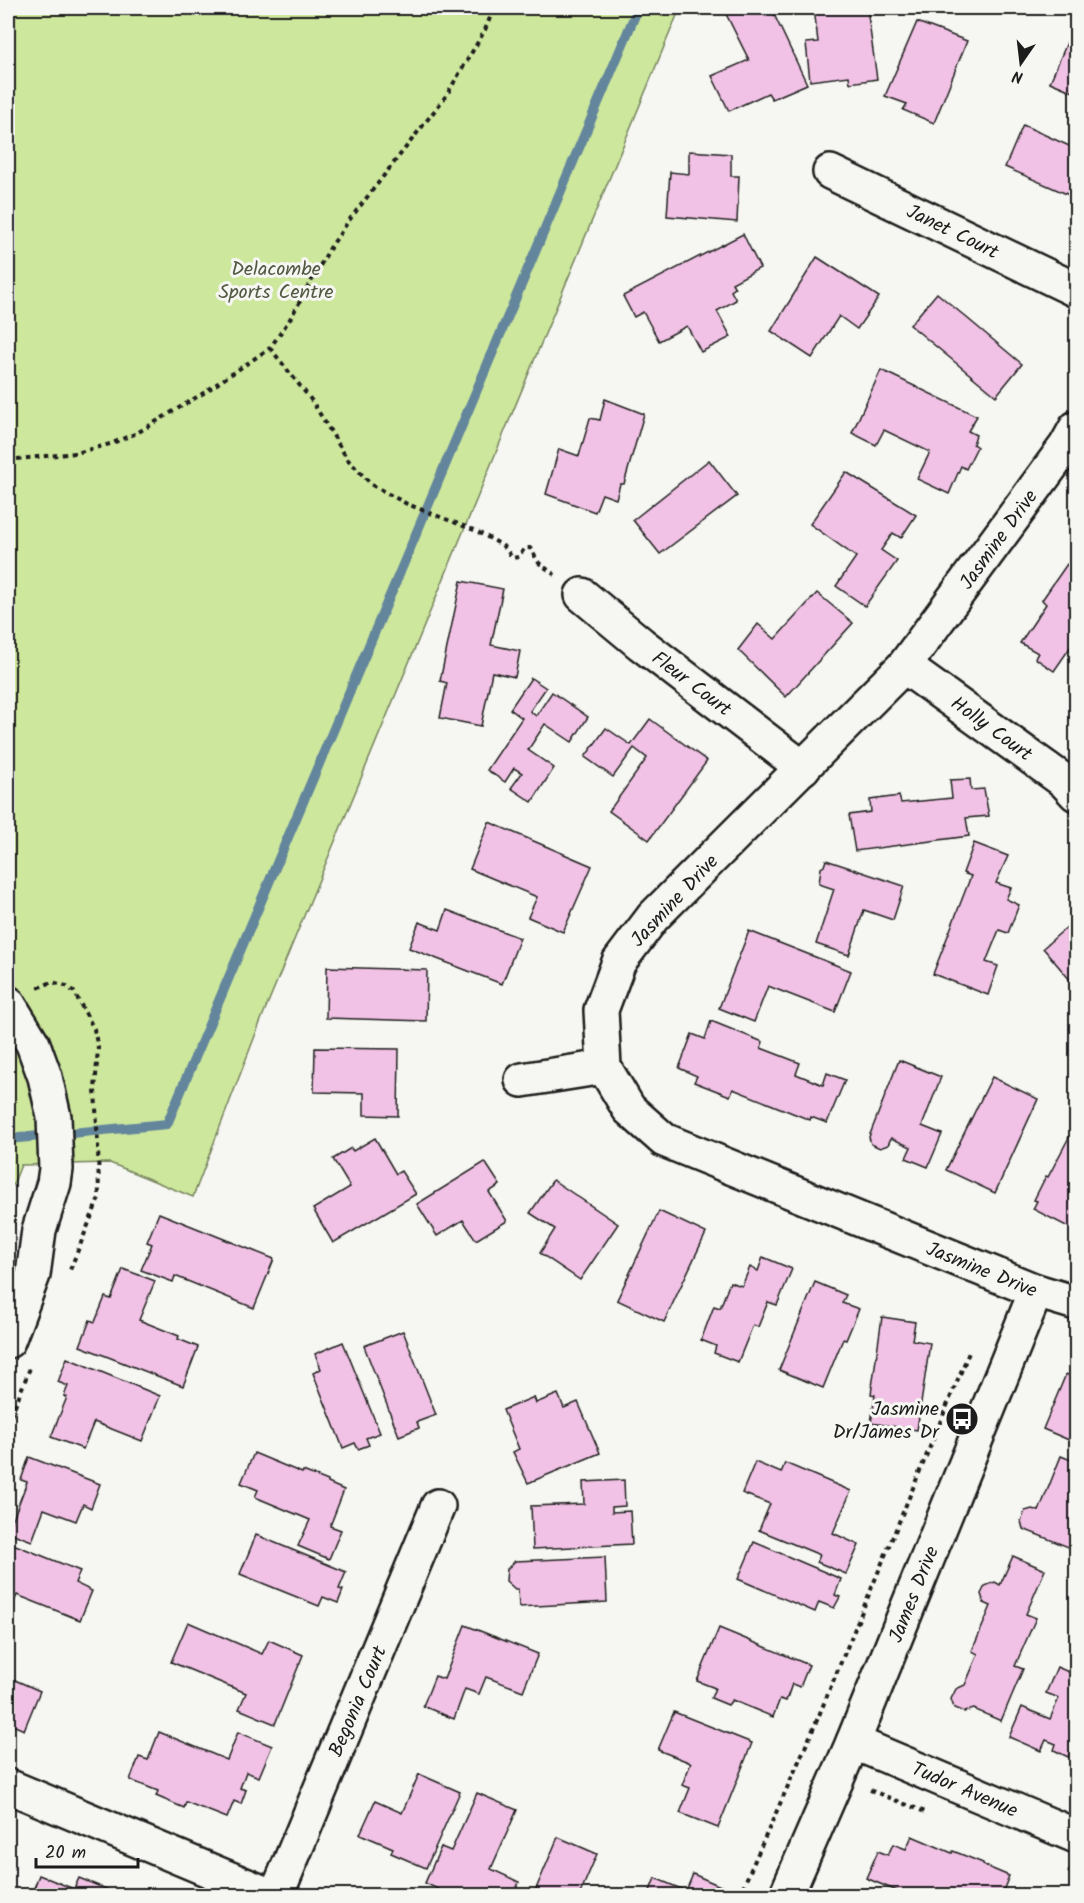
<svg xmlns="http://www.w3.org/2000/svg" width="1084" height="1903" viewBox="0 0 1084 1903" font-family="Kalam,sans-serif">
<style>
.green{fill:#cde79d;stroke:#74825c;stroke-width:1.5}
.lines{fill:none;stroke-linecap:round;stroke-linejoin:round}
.stream{stroke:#63869c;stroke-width:10}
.building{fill:#f1c2e5;stroke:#1c1c1c;stroke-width:1.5}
.minor-casing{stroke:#1c1c1c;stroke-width:38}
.path{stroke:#1c1c1c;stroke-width:4;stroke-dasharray:4.5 4.5;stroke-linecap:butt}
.minor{stroke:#f6f6f2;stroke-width:33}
.labels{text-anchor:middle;stroke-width:6;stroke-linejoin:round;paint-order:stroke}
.street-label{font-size:20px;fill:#1c1c1c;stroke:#f6f6f2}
.park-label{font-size:20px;fill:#515943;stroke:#f6f6f2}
.poi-label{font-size:20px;fill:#1c1c1c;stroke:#f6f6f2;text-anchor:end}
</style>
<rect width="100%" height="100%" fill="#f6f6f2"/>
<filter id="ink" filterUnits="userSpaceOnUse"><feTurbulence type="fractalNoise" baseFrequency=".0167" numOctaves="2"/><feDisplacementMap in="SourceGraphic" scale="12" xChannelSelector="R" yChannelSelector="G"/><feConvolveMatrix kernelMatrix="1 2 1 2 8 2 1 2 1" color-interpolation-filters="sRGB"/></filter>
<g filter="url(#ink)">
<polygon class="green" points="8,8 680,8 263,1015 193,1197 110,1163 21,1165 12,1187 8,1191"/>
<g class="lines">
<polyline class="stream" points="8,1139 167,1124 638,8"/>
</g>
<g class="building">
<polygon points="723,8 771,8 807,84 772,99 768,93 729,111 712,76 749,60"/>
<polygon points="814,8 867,8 877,79 850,83 849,76 810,81 806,43 818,42"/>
<polygon points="917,22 967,41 934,123 903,110 907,104 885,96"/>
<polygon points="1069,38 1076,41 1076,93 1050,82"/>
<polygon points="1023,125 1076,149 1076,198 1005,167"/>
<polygon points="689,151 731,154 731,176 739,176 737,222 667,216 670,172 689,174"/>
<polygon points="1076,209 1076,231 1068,227"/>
<polygon points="743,234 760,268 732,283 735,288 731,291 736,300 717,311 731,337 701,352 687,326 659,341 643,312 634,317 623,296"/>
<polygon points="817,257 879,297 857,329 839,316 812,358 771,331"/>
<polygon points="937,293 1022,364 996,396 910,325"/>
<polygon points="881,370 977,416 968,431 976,435 973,444 977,447 966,469 961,466 949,494 917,479 930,452 884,430 876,445 852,433"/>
<polygon points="605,399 644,414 624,484 620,484 616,499 602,494 595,512 546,494 559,449 579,456 590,418 600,420"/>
<polygon points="709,460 737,496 660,554 633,520"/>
<polygon points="846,472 916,515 901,538 893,533 881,550 897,561 865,606 836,586 856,557 810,524"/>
<polygon points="1067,564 1076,570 1076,639 1054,671 1035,658 1038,653 1020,643 1046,604 1042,600"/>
<polygon points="461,581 503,589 491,645 520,651 515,677 492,672 481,726 440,718 447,683 440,681"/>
<polygon points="817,593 853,623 786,697 738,650 758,624 775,639"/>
<polygon points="531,678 546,688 530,711 536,716 552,692 588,717 572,742 545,724 528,750 554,768 532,802 511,788 522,773 514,768 505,782 487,770 522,718 510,709"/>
<polygon points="650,719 707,761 649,840 609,811 647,758 634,748 613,777 585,757 606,728 631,745"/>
<polygon points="970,779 971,790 984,789 989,816 966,818 969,836 855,851 849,815 871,812 870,800 899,796 901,803 952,798 950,780"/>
<polygon points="489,822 592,866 563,932 528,917 537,897 470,869"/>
<polygon points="974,843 1008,856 996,883 1011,888 1006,899 1019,905 1008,933 999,930 986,962 998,966 988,995 933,974 971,876 963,873"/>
<polygon points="826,860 904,886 893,920 864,910 849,955 816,944 834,889 819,884 821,868 824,866"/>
<polygon points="447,910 520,938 502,984 409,948 419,922 440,930"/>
<polygon points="1075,920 1076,921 1076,987 1043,948"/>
<polygon points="749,931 851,971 835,1012 768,986 754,1022 719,1008"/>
<polygon points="327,967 427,970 426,1021 326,1018"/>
<polygon points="711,1021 763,1042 761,1048 800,1063 796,1074 823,1085 827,1073 845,1080 827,1123 811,1117 810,1120 733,1089 730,1096 694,1082 697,1076 679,1068 692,1034 705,1039"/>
<polygon points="315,1048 399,1049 398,1116 364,1115 364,1093 314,1092"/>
<polygon points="899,1060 941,1077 922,1126 942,1134 928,1167 906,1158 911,1147 891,1138 888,1145 880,1148 871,1144 869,1137"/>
<polygon points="992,1077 1038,1099 995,1193 946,1170"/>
<polygon points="1076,1124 1076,1225 1074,1230 1033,1209 1037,1201 1034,1200 1046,1176 1048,1177"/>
<polygon points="375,1138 396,1174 401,1171 416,1194 333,1243 313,1209 350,1187 333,1159 351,1148 353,1151"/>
<polygon points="485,1162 500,1185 489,1192 507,1221 476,1240 463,1220 437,1236 417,1204"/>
<polygon points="553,1180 618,1224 580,1280 540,1253 555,1229 530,1213"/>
<polygon points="659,1211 706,1233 664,1322 617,1300"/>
<polygon points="159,1213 274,1259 254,1308 175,1276 173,1282 141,1270 152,1244 147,1242"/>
<polygon points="763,1257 792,1269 777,1305 768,1302 758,1327 753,1325 738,1362 714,1353 716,1346 701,1340 714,1306 720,1308 730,1282 742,1286 750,1267 758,1271"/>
<polygon points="123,1269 155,1281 139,1320 179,1336 178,1339 198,1347 183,1386 80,1346 90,1320 95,1322 105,1297 111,1299"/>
<polygon points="815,1282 846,1295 842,1303 859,1309 846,1340 843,1339 823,1388 779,1370"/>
<polygon points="882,1317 915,1322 912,1340 930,1343 917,1430 871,1423 875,1395 871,1394"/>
<polygon points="403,1331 436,1415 417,1422 419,1428 399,1436 364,1346"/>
<polygon points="343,1342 380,1433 366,1438 369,1445 358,1449 355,1443 343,1448 313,1373 321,1369 315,1354"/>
<polygon points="67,1358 160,1396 142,1441 94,1422 83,1449 51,1437 67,1397 64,1396 68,1386 58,1382"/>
<polygon points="1066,1374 1076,1379 1076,1443 1043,1429"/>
<polygon points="558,1394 564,1408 578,1402 600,1453 528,1483 513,1452 519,1449 503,1410 534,1397 536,1403"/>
<polygon points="254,1453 302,1473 303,1471 328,1481 328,1483 344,1490 330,1526 341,1530 329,1559 298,1546 310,1520 255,1497 258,1490 241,1483"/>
<polygon points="1061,1456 1076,1462 1076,1550 1023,1529 1021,1521 1025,1511 1032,1509 1039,1511"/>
<polygon points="29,1457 100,1484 91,1508 83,1504 76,1521 44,1509 32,1541 8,1532 27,1482 21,1480"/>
<polygon points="755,1462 781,1473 785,1463 851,1491 833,1533 859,1545 846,1574 817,1562 820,1555 759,1530 770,1504 742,1493"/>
<polygon points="624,1480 625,1506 612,1507 612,1512 630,1511 632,1544 533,1549 531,1506 584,1504 583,1482"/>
<polygon points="256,1535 346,1572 339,1589 343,1590 338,1603 323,1597 319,1606 240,1574"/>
<polygon points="8,1542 80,1571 75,1583 92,1591 80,1620 17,1595 8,1617"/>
<polygon points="754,1542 841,1579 835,1595 840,1597 834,1608 819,1602 815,1612 738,1579"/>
<polygon points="1013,1556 1045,1570 1026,1614 1036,1618 1015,1666 1023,1669 1001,1721 974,1709 964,1712 954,1708 951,1699 956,1689 965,1685 978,1654 972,1651 991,1606 984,1603 981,1594 985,1586 995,1582 1000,1585"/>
<polygon points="605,1557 607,1602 519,1607 518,1589 515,1589 506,1581 507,1569 515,1561"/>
<polygon points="188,1622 262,1654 269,1640 303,1655 275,1724 239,1709 246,1693 171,1662"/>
<polygon points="465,1625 538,1654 523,1691 486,1677 479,1694 465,1689 454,1719 423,1706 435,1676 444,1679"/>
<polygon points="719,1628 809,1665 800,1687 792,1684 786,1701 780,1699 773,1717 732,1700 728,1705 711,1698 715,1688 697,1681"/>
<polygon points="1076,1659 1076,1752 1071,1750 1068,1757 1054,1750 1056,1744 1046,1740 1041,1751 1009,1737 1022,1707 1050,1719 1059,1698 1046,1693 1057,1667 1071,1673"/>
<polygon points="8,1677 40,1691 24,1730 8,1723"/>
<polygon points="674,1712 752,1743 718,1828 680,1813 690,1788 682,1785 691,1763 658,1750"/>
<polygon points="159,1732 227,1760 238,1732 272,1746 259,1777 246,1772 240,1788 246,1790 241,1804 234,1801 227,1818 186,1802 184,1808 156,1796 158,1791 130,1780 139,1757 148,1760"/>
<polygon points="419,1774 460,1792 426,1868 391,1853 393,1848 360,1834 375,1801 402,1813"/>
<polygon points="477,1793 517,1810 491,1869 519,1882 513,1896 452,1896 425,1883 441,1847 451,1851"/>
<polygon points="912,1836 952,1853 953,1851 983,1863 983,1865 1009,1876 1001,1896 909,1896 866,1878 878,1851 888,1855 893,1844 906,1849"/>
<polygon points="558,1837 597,1854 579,1896 533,1896"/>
<polygon points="693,1874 727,1889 724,1896 648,1896 655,1878 686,1891"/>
<polygon points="39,1875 74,1889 79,1878 111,1891 110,1896 31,1896"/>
</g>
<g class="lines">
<g class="minor-casing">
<g id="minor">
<polyline points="830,172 1076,290"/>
<polyline points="1076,428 1066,446 904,666 653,917 619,962 601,1010 604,1067 629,1109 664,1140 1036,1291 1076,1303"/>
<polyline points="582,595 641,644 803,768"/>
<polyline points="904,666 1064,781 1076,794"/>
<polyline points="8,1003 33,1044 45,1077 54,1117 56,1169 54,1183 39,1230 33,1275 8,1341"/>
<polyline points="522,1080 604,1067"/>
<polyline points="853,1742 1076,1836"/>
<polyline points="8,1786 271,1896"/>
<polyline points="276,1896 438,1506"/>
<polyline points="786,1896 853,1742 1036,1291"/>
</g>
</g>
<g class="path">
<polyline points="270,348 312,401 348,460 372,485 407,504 474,530 502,545 513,558 518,557 525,548 530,548 539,563 555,575"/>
<polyline points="8,460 76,453 110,444 137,433 202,394 270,348 290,319 330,248 350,219 446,96 485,30 494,8"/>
<polyline points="38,988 52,982 66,986 74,992 94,1029 98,1048 95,1090 98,1144 99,1198 70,1270"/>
<polyline points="8,1423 30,1368"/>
<polyline points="870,1790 925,1812"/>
<polyline points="1068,1871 1076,1874"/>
<polyline points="739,1896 815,1725 970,1350"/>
</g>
<use href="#minor" class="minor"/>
</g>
</g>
<defs>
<g id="bus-disc" transform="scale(1.725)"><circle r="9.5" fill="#1c1c1c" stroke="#f6f6f2"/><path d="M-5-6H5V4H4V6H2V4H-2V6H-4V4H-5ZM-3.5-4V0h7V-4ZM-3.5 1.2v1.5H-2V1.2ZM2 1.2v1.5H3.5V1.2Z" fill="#fff"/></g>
</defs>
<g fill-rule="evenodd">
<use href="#bus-disc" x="962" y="1419"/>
</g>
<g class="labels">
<g class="street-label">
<text transform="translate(953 231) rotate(26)" y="7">Janet Court</text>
<text transform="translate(998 539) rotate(-54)" y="7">Jasmine Drive</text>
<text transform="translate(692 683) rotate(37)" y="7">Fleur Court</text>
<text transform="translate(992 728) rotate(36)" y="7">Holly Court</text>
<text transform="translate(674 900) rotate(-47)" y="7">Jasmine Drive</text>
<text transform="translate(982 1269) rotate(22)" y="7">Jasmine Drive</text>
<text transform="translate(913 1594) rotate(-68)" y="7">James Drive</text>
<text transform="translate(357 1701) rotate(-67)" y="7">Begonia Court</text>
<text transform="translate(965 1789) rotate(23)" y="7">Tudor Avenue</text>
</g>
<g class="park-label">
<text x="276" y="275">Delacombe<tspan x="276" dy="23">Sports Centre</tspan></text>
</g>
<g class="poi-label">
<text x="939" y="1415">Jasmine<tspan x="939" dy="23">Dr/James Dr</tspan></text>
</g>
</g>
<rect width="1084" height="1903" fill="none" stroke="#f6f6f2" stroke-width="30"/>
<rect x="15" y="15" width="1054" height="1873" fill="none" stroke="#1c1c1c" stroke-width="2" filter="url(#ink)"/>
<g transform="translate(1021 63) rotate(194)" stroke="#f6f6f2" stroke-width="4.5" paint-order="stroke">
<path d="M0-4.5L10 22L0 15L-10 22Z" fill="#1c1c1c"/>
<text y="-9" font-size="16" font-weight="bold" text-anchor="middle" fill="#1c1c1c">N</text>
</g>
<path d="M36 1858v9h102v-9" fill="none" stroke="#1c1c1c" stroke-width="3"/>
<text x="45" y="1858" font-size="18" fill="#1c1c1c" stroke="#f6f6f2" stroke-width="4.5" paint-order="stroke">20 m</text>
</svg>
